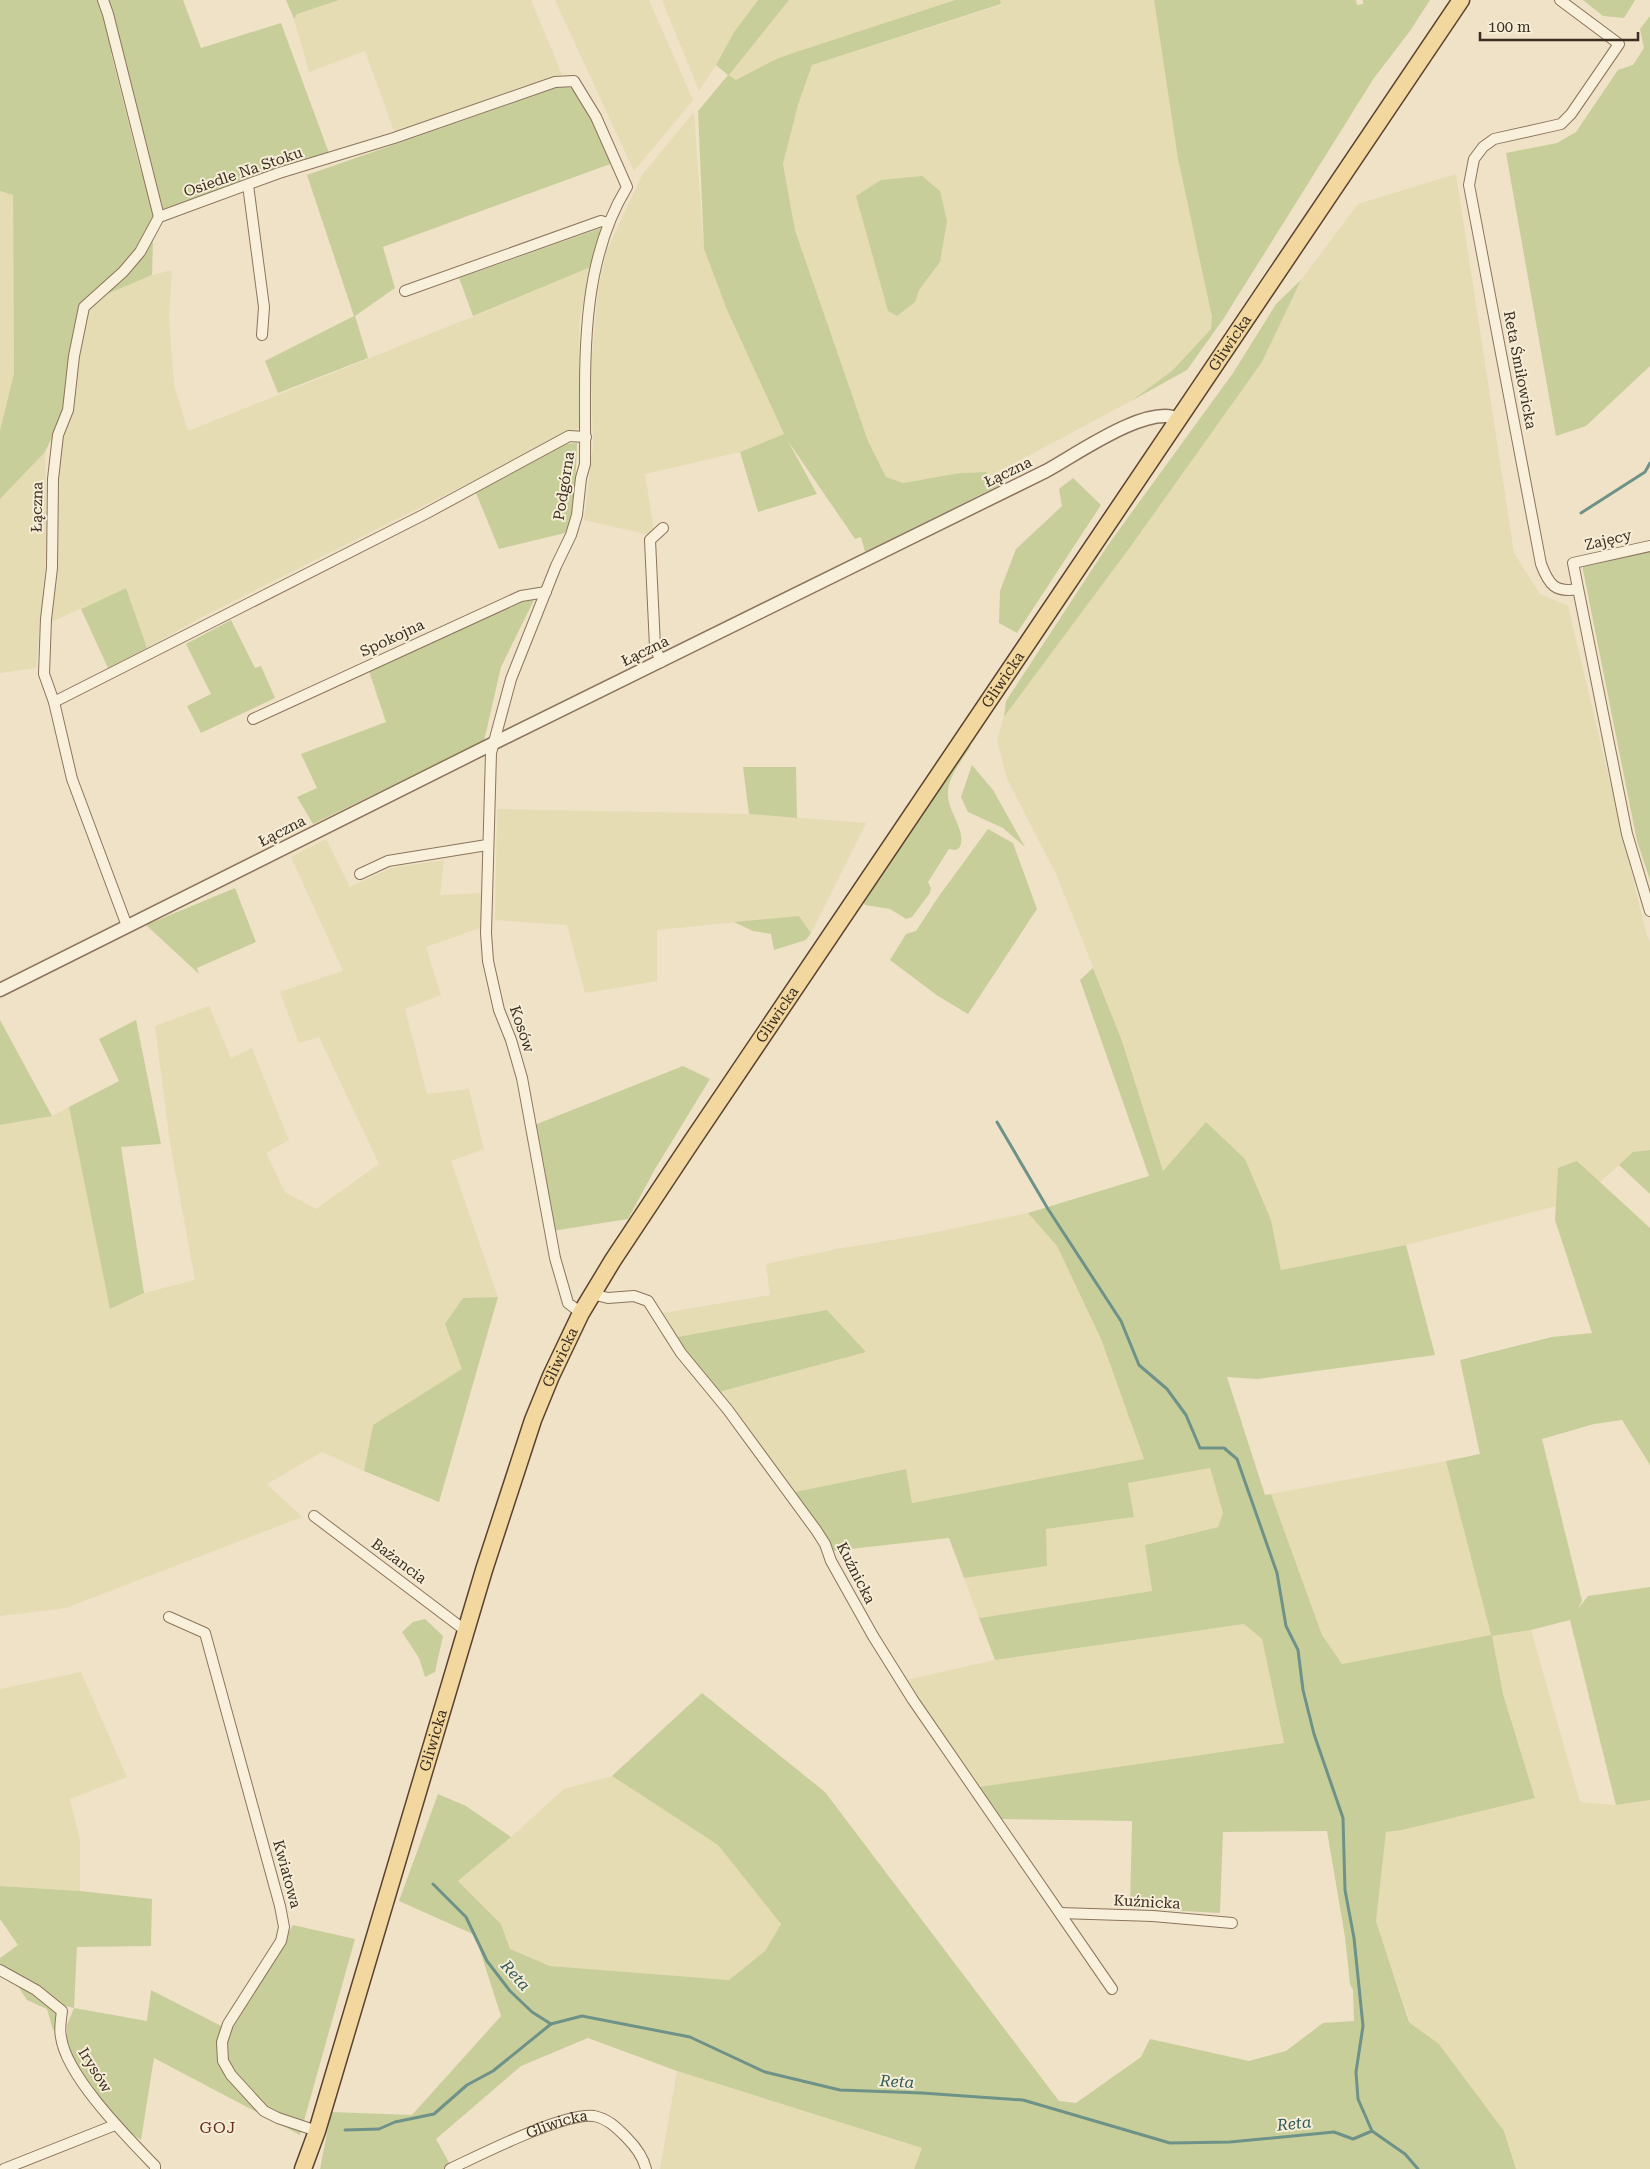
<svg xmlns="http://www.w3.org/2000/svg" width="1650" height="2169" viewBox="0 0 1650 2169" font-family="'Roboto Serif',serif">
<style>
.farmland{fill:#e5dcb4}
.green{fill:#c8ce9a}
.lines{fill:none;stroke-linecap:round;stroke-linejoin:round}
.stream{stroke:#6e9288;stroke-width:3}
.minor-casing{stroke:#8b745c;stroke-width:12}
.tertiary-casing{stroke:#8b745c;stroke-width:15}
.primary-casing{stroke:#594230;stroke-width:19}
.minor{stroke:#f9f0db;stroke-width:10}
.tertiary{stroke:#f9f0db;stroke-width:12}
.primary{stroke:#f2d79f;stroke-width:16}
.labels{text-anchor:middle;stroke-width:4;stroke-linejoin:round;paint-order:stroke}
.street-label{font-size:15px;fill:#3b2d20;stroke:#f6edd7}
.water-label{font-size:16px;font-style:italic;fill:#2f5b57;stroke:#f6edd7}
.neighbourhood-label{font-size:16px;letter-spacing:1px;fill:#682d1f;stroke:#f6edd7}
</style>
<rect width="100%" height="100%" fill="#efe2c7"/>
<g class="farmland">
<polygon points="339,0 531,0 563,77 394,131 365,51 309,72 294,19 297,14"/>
<polygon points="555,0 649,0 693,100 634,171"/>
<polygon points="662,0 758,0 734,32 716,65 699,91"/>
<polygon points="789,0 955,0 790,54 774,60 736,80 729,75"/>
<polygon points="1000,0 1154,0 1178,159 1212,317 1211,329 1172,371 1131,401 990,476 986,472 960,473 903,483 886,477 868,441 795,230 783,164 798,105 812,65 1001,5"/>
<polygon points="694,112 704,249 727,310 784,434 740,452 645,474 655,536 584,520 593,446 591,367 598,289 607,250 642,175"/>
<polygon points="1456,174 1514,553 1540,594 1568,606 1645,929 1650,943 1650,1150 1633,1153 1600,1182 1577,1162 1556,1206 1406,1245 1281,1270 1271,1220 1206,1122 1163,1172 1122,1041 1057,876 1007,779 997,740 1004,717 1131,546 1262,362 1301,280 1358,204"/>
<polygon points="0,191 13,195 14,373 0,429"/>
<polygon points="591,267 579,323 580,427 202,617 147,648 126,588 49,623 59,422 81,305 152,275 172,270 169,317 174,385 188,431 487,311"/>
<polygon points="45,452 47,547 36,668 0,673 0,499"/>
<polygon points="497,809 749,814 866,823 811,933 799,916 657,930 657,981 585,993 567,925 495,920"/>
<polygon points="326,839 350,887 391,868 444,860 440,895 484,893 480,928 426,947 441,995 405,1009 427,1094 469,1089 484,1149 451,1161 498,1297 463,1298 462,1369 373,1425 364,1471 322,1452 267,1484 302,1517 66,1608 0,1616 0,1125 52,1116 69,1107 110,1309 144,1293 195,1280 170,1143 155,1026 209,1006 231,1058 252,1048 289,1140 266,1153 285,1192 316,1209 379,1164 319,1037 299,1043 280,992 343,971 291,857"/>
<polygon points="1028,1213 1057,1246 1101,1339 1144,1459 912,1503 905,1469 795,1492 719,1392 865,1352 827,1310 677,1337 663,1313 770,1295 766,1264 837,1249 922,1235"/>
<polygon points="1446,1461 1491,1635 1531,1630 1580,1802 1616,1805 1650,1800 1650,2169 1516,2169 1504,2131 1439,2044 1410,2022 1376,1921 1386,1832 1402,1830 1535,1797 1503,1694 1491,1636 1342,1664 1322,1635 1271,1494"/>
<polygon points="1210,1468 1223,1513 1218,1527 1145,1545 1152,1591 979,1618 964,1578 1047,1566 1045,1529 1134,1517 1127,1483"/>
<polygon points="1244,1624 1262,1639 1284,1744 979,1787 906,1680 995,1660"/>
<polygon points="81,1672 127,1777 70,1799 80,1839 80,1891 0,1886 0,1689"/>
<polygon points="612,1776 718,1845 781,1924 765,1951 729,1980 550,1966 510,1949 501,1924 458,1881 511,1837 564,1789"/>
<polygon points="677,2071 922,2148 914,2169 660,2169"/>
</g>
<g class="green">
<polygon points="0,0 183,0 201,48 281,23 329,153 163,209 123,51 111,53 140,168 154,204 152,275 81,305 75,389 45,452 0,499 0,430 14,373 13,195 0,191"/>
<polygon points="286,0 339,0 297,14 294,19"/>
<polygon points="758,0 789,0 729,75 736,80 774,60 790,54 955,0 1000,0 1001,4 812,65 798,105 783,164 795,230 868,441 886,477 903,483 960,473 986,472 1000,485 865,552 861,537 855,539 788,441 817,494 758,512 740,452 784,434 727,310 704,249 698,111 728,75 716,65 734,32"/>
<polygon points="1154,0 1356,0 1357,5 1363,4 1363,0 1430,0 1410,31 1374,78 1224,318 1187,370 1131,401 1172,371 1211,329 1212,317 1178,159"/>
<polygon points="1583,0 1635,0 1624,18 1603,16"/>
<polygon points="1650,16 1650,366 1586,426 1556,436 1506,153 1557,143 1576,132 1618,70 1633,65 1644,48 1640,29"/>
<polygon points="564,85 576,90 613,163 383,247 395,288 355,316 368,358 278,393 265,361 354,316 307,175"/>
<polygon points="922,176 940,191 947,221 940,262 919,290 915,302 897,316 888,311 856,196 881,180"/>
<polygon points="601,228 591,267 473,316 459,278"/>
<polygon points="1301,280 1262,362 1131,546 1004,717 1006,701 1108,545 1233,373 1276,304"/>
<polygon points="577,443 574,517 565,533 499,549 476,493 564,444"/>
<polygon points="1073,478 1101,505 1017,633 999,623 1000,591 1016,549 1062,506 1059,489"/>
<polygon points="1650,551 1650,880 1637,841 1582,565"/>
<polygon points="126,588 147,648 108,668 81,609"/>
<polygon points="534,600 501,667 484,741 313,824 297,797 317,788 301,754 386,722 369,671 521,602"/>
<polygon points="231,620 255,668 261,666 275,698 201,733 187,706 211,694 186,644"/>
<path d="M969 745 971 746C963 759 949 775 948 791 946 811 967 830 960 847L956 850 949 849 928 882 931 888 930 893 912 917 906 919 890 909 865 905 863 902 869 894Z"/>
<polygon points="972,765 993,790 1025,847 1003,828 968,812 961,797"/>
<polygon points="743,767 796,767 797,818 749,814"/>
<polygon points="988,829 1013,843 1037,909 968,1014 938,996 890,960 906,934 916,931 939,896"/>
<polygon points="235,888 256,942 197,968 199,974 146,925"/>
<polygon points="799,916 811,933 806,940 774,950 771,934 753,931 734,922"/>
<polygon points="1093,968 1122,1041 1163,1171 1206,1122 1245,1159 1271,1220 1281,1270 1406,1245 1435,1355 1257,1379 1227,1377 1265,1495 1271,1494 1322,1635 1342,1664 1491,1635 1446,1461 1480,1454 1460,1360 1552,1337 1592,1333 1555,1220 1558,1168 1577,1161 1650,1228 1650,1465 1622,1420 1594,1424 1542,1439 1582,1601 1577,1610 1588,1596 1650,1587 1650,1800 1616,1805 1570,1620 1531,1630 1492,1636 1503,1694 1535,1798 1402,1830 1386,1832 1376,1921 1409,2022 1439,2044 1504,2131 1516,2169 914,2169 922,2148 677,2071 588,2038 521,2066 436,2139 451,2166 443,2169 320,2169 331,2112 412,2115 501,2016 475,1935 399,1901 438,1794 466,1806 511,1837 458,1881 501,1924 510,1949 550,1966 729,1980 765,1951 781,1924 718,1845 612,1776 702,1693 825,1792 1059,2101 1076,2103 1141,2057 1150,2039 1249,2061 1286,2051 1323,2023 1354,2021 1353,1990 1350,1984 1345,1937 1327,1831 1223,1832 1220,1913 1130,1908 1132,1821 1000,1819 979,1787 1284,1743 1262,1639 1244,1624 995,1660 979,1618 1152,1591 1145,1545 1218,1527 1223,1513 1210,1468 1128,1483 1134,1517 1046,1529 1047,1566 964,1578 949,1538 832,1551 820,1528 795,1492 906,1469 912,1503 1144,1459 1101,1339 1057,1246 1028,1213 1149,1176 1080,980"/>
<polygon points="0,1020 52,1116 0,1125"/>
<polygon points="136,1020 161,1144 121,1147 144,1293 110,1309 69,1107 119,1081 99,1039"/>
<polygon points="683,1066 710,1079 655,1169 628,1219 552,1231 530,1133 537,1124"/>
<polygon points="1650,1150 1650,1194 1619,1165 1633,1152"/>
<polygon points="498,1297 439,1502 364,1471 373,1425 462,1369 445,1324 463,1298"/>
<polygon points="827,1310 866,1352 719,1392 685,1350 677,1337"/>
<polygon points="425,1619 443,1636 435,1672 425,1677 419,1658 402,1632 413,1622"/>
<polygon points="0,1886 80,1891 152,1899 151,1946 77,1947 74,2008 147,2021 151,1990 231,2031 293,1925 355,1939 300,2135 154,2058 141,2140 123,2127 94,2092 67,2049 67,2025 74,2008 61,2005 56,2029 53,2030 47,2009 27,2000 16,1983 17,1975 0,1964 0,1958 18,1945 0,1919"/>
</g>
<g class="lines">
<g class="stream">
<polyline points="1581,513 1645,472 1650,463"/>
<polyline points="997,1122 1048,1209 1121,1321 1139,1365 1167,1389 1186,1415 1200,1448 1224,1448 1237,1459 1277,1573 1286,1626 1298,1650 1303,1690 1314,1734 1343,1818 1345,1890 1354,1938 1363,2026 1356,2072 1358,2099 1372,2131 1405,2154 1418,2169"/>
<polyline points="433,1884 466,1917 487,1961 510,1991 532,2012 551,2024 582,2016 690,2037 765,2072 840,2090 922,2093 1023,2100 1170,2143 1230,2142 1334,2132 1353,2139 1372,2131"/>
<polyline points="345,2130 379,2129 395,2122 434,2114 467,2085 493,2071 551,2024"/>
</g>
<g class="minor-casing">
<g id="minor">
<polyline points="103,0 108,14 159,217"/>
<path d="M1560 0 1619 44 1571 114 1561 124 1494 139 1483 147 1474 159 1469 185 1541 564C1549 585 1555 593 1578 589"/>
<polyline points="248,185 264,307 262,335"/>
<polyline points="405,291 601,221 608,223"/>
<polyline points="1650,546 1573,563 1627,834 1650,911"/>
<polyline points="661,662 655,647 650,540 663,528"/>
<polyline points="54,702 425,514 569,436 586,437"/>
<polyline points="253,719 521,596 546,592"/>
<polyline points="360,874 388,861 487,845"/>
<path d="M127 926 72 779 54 702 44 674 46 619 52 568 53 479 58 435 68 410 74 356 84 307 123 272 140 252 159 217 279 173 394 138 555 82 574 81 596 117 627 187C577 269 586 371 585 464L581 478 577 515 571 535 556 566 511 679 491 753 486 933 488 961 499 1010 511 1040 522 1078 555 1258 568 1303 581 1313"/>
<polyline points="592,1294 608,1298 634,1296 648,1301 681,1353 728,1410 816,1530 825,1544 831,1561 873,1636 913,1700 1112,1989"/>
<polyline points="314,1516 466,1631"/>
<polyline points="169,1617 205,1633 280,1906 284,1927 281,1941 228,2024 222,2042 223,2061 231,2075 264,2111 278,2118 317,2131"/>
<polyline points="1060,1913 1153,1916 1232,1923"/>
<path d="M0 1970 36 1990 62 2011C61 2019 59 2029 61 2037 66 2076 128 2138 155 2166V2169"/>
<polyline points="4,2169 115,2125"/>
<path id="s1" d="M450 2169C480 2155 564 2112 594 2116 608 2119 616 2127 626 2137 635 2146 643 2156 646 2169"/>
</g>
</g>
<g class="tertiary-casing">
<path id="tertiary" d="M0 990 494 743 1046 471C1074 456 1148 403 1178 419"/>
</g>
<g class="primary-casing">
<g id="primary">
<path id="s2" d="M303 2169 317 2131 484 1570 533 1420 551 1376 581 1313 613 1260 692 1141 1461 0"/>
</g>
</g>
<use href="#minor" class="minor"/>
<use href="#tertiary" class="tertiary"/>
<use href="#primary" class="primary"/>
</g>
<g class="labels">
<g class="street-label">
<text transform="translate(243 172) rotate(-19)" y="5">Osiedle Na Stoku</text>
<text dy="5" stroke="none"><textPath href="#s2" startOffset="2068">Gliwicka</textPath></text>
<text transform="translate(1520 370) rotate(79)" y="5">Reta Śmiłowicka</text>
<text transform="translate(1008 472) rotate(-26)" y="5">Łączna</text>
<text transform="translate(564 486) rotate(-81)" y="5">Podgórna</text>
<text transform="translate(37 507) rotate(-89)" y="5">Łączna</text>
<text transform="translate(1608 540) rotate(-13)" y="5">Zajęcy</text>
<text transform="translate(392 638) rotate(-25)" y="5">Spokojna</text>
<text transform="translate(645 651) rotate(-26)" y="5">Łączna</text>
<text dy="5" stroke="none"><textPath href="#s2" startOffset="1662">Gliwicka</textPath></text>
<text transform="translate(282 831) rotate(-27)" y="5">Łączna</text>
<text dy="5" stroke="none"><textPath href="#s2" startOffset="1258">Gliwicka</textPath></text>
<text transform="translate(522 1029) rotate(71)" y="5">Kosów</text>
<text dy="5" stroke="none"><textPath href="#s2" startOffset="852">Gliwicka</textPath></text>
<text transform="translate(399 1561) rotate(37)" y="5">Bażancia</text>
<text transform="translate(856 1573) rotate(63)" y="5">Kuźnicka</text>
<text dy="5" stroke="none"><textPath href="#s2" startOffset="448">Gliwicka</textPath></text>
<text transform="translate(287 1874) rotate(75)" y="5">Kwiatowa</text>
<text transform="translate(1147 1902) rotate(3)" y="5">Kuźnicka</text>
<text transform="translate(95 2070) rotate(58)" y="5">Irysów</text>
<text dy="5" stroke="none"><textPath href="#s1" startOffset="116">Gliwicka</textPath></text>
</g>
<g class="water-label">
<text transform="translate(516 1975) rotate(48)" y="6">Reta</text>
<text transform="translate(897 2081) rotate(3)" y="6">Reta</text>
<text transform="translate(1294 2123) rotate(-6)" y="6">Reta</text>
</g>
<g class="neighbourhood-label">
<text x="218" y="2133">GOJ</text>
</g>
</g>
<path d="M1480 32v8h158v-8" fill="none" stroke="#3b2d20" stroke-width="2.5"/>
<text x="1488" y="32" font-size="15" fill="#3b2d20" stroke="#f6edd7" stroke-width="4" paint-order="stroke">100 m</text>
</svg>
